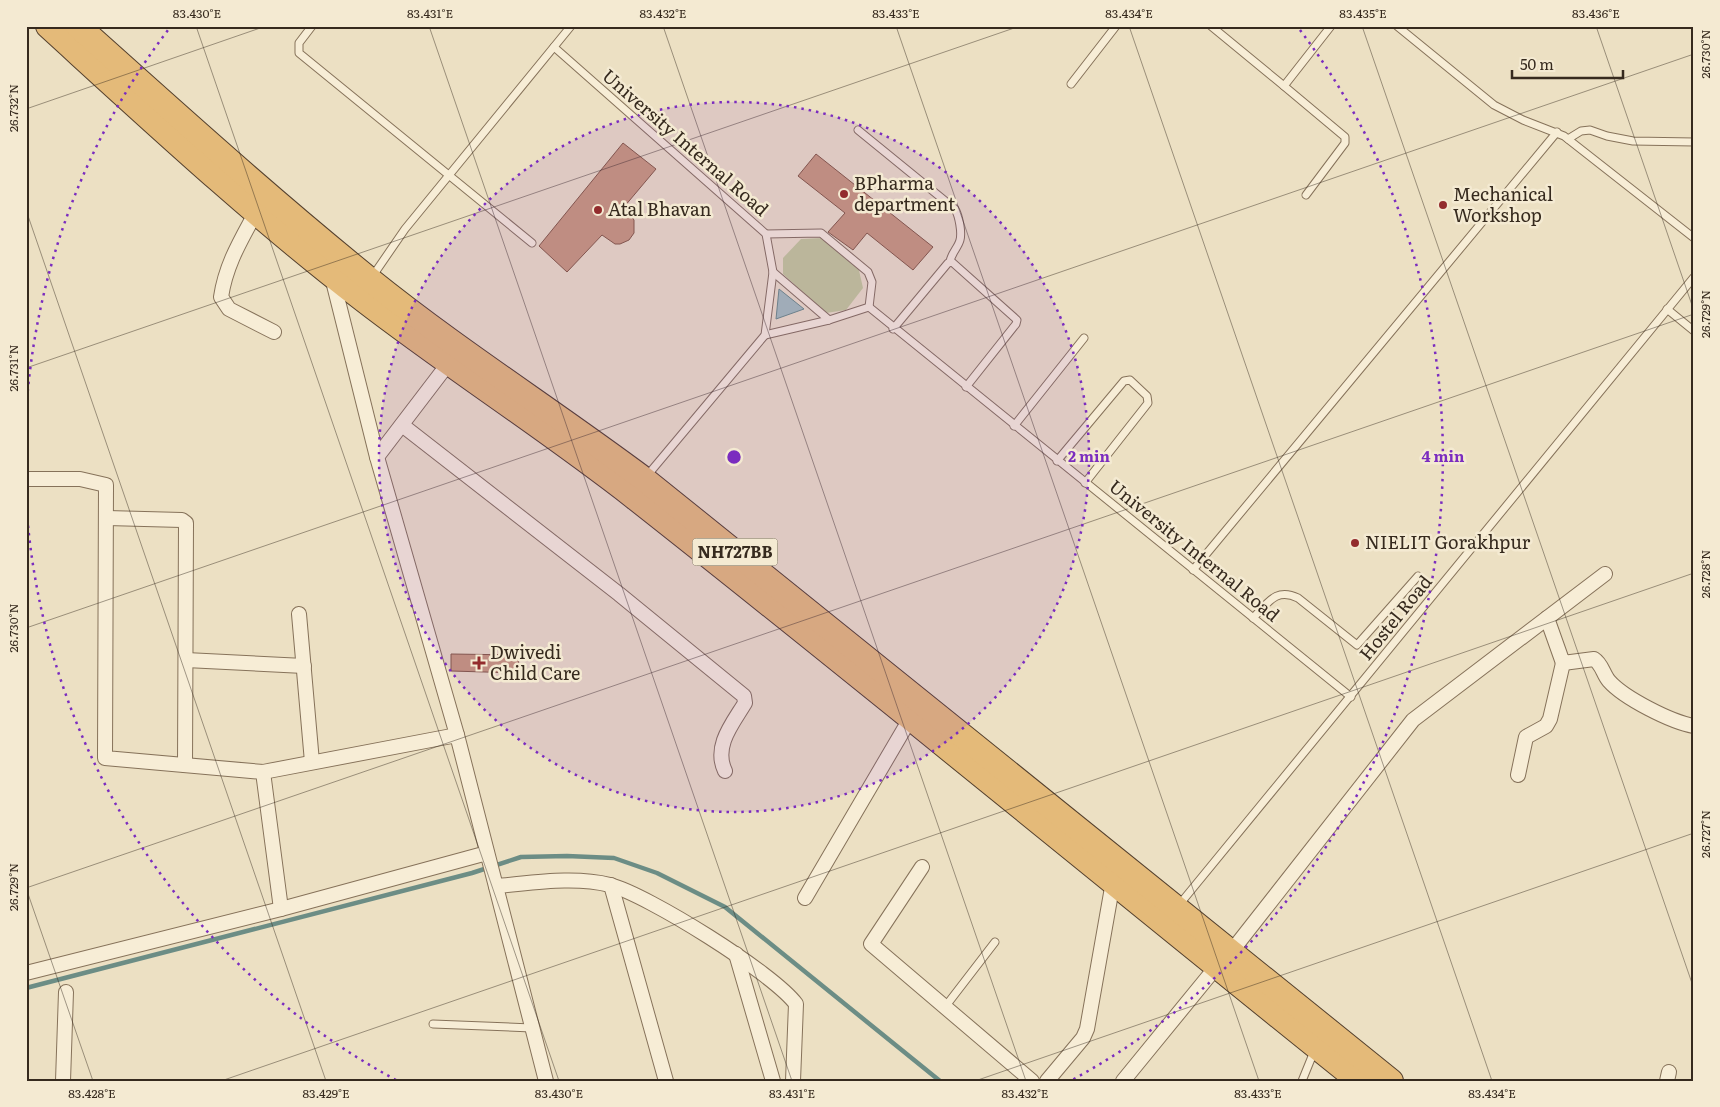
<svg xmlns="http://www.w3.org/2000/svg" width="1720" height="1107" viewBox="0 0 1720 1107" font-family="Literata,serif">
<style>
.green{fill:#c4ca97}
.water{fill:#a5bfb8;stroke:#6c8d85}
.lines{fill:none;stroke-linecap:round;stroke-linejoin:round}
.stream{stroke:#6c8d85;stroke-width:4.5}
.building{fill:#c99b7a;stroke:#845c41}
.service-casing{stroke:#86725a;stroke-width:9}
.minor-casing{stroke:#86725a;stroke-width:16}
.trunk-casing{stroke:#54402e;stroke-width:26}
.service{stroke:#f7edd6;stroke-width:7}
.minor{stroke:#f7edd6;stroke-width:14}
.trunk{stroke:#e4ba79;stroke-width:24}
.ticks{fill:none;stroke:#362a1e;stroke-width:1;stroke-opacity:0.45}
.ring{fill:none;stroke:#7b2cbf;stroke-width:2.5;stroke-dasharray:2.5 5}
.poi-dot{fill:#932c2d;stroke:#f4ead2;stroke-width:2}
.labels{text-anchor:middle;stroke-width:5;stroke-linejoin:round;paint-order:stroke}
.shield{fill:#f4ead2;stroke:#6f6454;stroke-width:1}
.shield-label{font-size:16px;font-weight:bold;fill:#362a1e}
.street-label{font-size:18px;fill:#362a1e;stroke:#f4ead2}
.poi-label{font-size:18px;fill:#362a1e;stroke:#f4ead2;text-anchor:start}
.centre{fill:#7b2cbf;stroke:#f4ead2;stroke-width:2.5}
.ring-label{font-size:15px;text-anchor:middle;font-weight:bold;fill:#7b2cbf;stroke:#f4ead2;stroke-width:5;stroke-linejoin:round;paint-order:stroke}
.neatline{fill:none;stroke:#362a1e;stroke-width:2}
.ticks-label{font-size:12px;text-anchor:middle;fill:#362a1e}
</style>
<rect width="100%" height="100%" fill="#ece0c3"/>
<polygon class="green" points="822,238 858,266 863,288 846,310 826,313 783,274 783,258 801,239"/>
<polygon class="water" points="779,289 804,309 776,319"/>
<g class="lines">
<polyline class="stream" points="26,988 472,873 521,857 567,856 614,858 657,873 725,907 940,1081"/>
</g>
<g class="building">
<polygon points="623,143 656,169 624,207 634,220 634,233 629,240 620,244 615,244 602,235 567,272 539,246"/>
<polygon points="816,154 933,247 913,270 867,233 853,250 828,232 845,213 798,176"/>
<polygon points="451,654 519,655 518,673 451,671"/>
</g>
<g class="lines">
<g class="service-casing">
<g id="service">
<polyline points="312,26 299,43 299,53 532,243"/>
<polyline points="1211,26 1284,86 1331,26"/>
<polyline points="1397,26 1494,105 1523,120 1564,136 1694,238"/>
<polyline points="554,47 766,234 773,272 765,335 646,477"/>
<polyline points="1071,84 1116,26"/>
<polyline points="1284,86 1345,137 1345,143 1306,195"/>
<path d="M858 130 955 209C959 216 962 232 960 240 958 248 951 253 950 262"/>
<polyline points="1568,139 1581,131 1590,130 1607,136 1633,141 1694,142"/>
<polyline points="766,234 821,233 868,272 872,282 869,307"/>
<polyline points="773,272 829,320"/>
<polyline points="372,277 405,229 571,26"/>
<polyline points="869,307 1351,697"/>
<polyline points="1667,309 1694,331"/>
<polyline points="893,329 948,263 952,262 1017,320 1016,324 966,387"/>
<polyline points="765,335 829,320 869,307"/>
<polyline points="1014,426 1084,338"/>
<polyline points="1057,461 1124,381 1130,380 1147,396 1148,403 1085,483"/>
<polyline points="1193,570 1557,132"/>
<path d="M1253 618C1268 603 1276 587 1298 598L1357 645 1418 576"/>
<polyline points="1179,905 1694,277"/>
<polyline points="945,1007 995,942"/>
<polyline points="433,1024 532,1028"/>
<polyline points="1302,1081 1315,1049"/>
</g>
</g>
<g class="minor-casing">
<g id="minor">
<path d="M256 212C241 240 226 264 221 297L229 309 274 332"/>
<polyline points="332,277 377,457 457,735 546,1081"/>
<path d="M402 425 619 594 744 696 745 703C733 723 713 746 725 771"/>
<polyline points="377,457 448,364"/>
<polyline points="26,479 80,479 106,485 105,758 263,772 281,909"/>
<polyline points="107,518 182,520 186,523 185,765"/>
<polyline points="299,614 312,762"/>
<path d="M1547 618 1563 663 1594 659C1602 664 1603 674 1609 681 1624 698 1671 722 1694 726"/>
<polyline points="186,660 304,666"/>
<polyline points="263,772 457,735"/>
<polyline points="1518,775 1526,737 1546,726 1550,719 1563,663"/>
<polyline points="922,867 871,944 1032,1081"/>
<polyline points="611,885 666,1081"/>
<path d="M496 886C533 883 574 876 610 885 648 895 773 973 796 1004L793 1081"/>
<polyline points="805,898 910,719"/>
<polyline points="1231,952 1413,720 1605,574"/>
<polyline points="736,954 773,1081"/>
<polyline points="26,973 281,909 487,853"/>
<polyline points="63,1081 66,992"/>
<polyline points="1047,1081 1083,1038 1087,1029 1113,882"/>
<polyline points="1123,1081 1217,966"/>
<polyline points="1667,1081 1669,1072"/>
</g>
</g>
<g class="trunk-casing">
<g id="trunk">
<path d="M48 26C150 119 252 214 361 298 450 367 546 428 634 497 878 689 1117 887 1359 1081"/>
<path d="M78 26C174 112 269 198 369 279 457 350 553 411 644 479L1391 1081"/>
</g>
</g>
<use href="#service" class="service"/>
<use href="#minor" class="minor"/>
<use href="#trunk" class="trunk"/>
</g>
<path class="ticks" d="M196 26 559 1081M429 26 792 1081M663 26 1026 1081M896 26 1259 1081M1129 26 1492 1081M1362 26 1694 989M1596 26 1694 311M26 109 266 26M26 210 326 1081M26 368 1020 26M26 628 1694 54M26 888 93 1081M26 888 1694 314M221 1081 1694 573M975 1081 1694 833"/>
<circle cx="734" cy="457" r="355" fill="#7b2cbf" fill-opacity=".12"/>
<g class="ring">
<circle cx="734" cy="457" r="355"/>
<path d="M396 1080A709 709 0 0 1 26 500M26 414A709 709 0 0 1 168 30M1300 30A709 709 0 0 1 1072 1080"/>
</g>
<g class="poi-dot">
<circle cx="844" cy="194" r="5"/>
<circle cx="1443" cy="205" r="5"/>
<circle cx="598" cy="210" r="5"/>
<circle cx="1355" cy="543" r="5"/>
<path d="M476.5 655.5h5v5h5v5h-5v5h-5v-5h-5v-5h5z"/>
</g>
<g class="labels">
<rect class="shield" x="692.5" y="538.5" width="85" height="27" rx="4"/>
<g class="shield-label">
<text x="735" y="558">NH727BB</text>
</g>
<g class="street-label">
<text transform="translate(685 143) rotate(41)" y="6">University Internal Road</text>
<text transform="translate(1194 551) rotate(39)" y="6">University Internal Road</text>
<text transform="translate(1396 618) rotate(-51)" y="6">Hostel Road</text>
</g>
<g class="poi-label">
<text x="854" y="190">BPharma<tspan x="854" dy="21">department</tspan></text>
<text x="1453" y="201">Mechanical<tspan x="1453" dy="21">Workshop</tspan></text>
<text x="608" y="216">Atal Bhavan</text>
<text x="1365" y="549">NIELIT Gorakhpur</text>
<text x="490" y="659">Dwivedi<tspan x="490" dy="21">Child Care</tspan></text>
</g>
</g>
<circle cx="734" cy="457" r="8" class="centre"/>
<g class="ring-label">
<text x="1089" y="462">2 min</text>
<text x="1443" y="462">4 min</text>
</g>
<rect width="1720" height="1107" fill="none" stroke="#f4ead2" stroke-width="55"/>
<path d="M1512 70v8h111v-8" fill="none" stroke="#362a1e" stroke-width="2.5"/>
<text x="1520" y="70" font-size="15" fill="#362a1e" stroke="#f4ead2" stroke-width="4" paint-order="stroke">50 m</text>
<rect x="28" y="28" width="1664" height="1052" class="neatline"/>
<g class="ticks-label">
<text x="197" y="18">83.430°E</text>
<text x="430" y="18">83.431°E</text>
<text x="663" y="18">83.432°E</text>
<text x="896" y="18">83.433°E</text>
<text x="1129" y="18">83.434°E</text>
<text x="1363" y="18">83.435°E</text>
<text x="1596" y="18">83.436°E</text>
<text transform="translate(1706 54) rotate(-90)" y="4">26.730°N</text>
<text transform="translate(14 108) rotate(-90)" y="4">26.732°N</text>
<text transform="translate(1706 314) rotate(-90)" y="4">26.729°N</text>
<text transform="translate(14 368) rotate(-90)" y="4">26.731°N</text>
<text transform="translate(1706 574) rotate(-90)" y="4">26.728°N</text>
<text transform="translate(14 628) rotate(-90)" y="4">26.730°N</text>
<text transform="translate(1706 834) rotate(-90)" y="4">26.727°N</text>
<text transform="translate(14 887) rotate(-90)" y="4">26.729°N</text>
<text x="92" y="1098">83.428°E</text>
<text x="326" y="1098">83.429°E</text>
<text x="559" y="1098">83.430°E</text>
<text x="792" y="1098">83.431°E</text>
<text x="1025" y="1098">83.432°E</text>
<text x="1258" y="1098">83.433°E</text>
<text x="1492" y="1098">83.434°E</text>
</g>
</svg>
